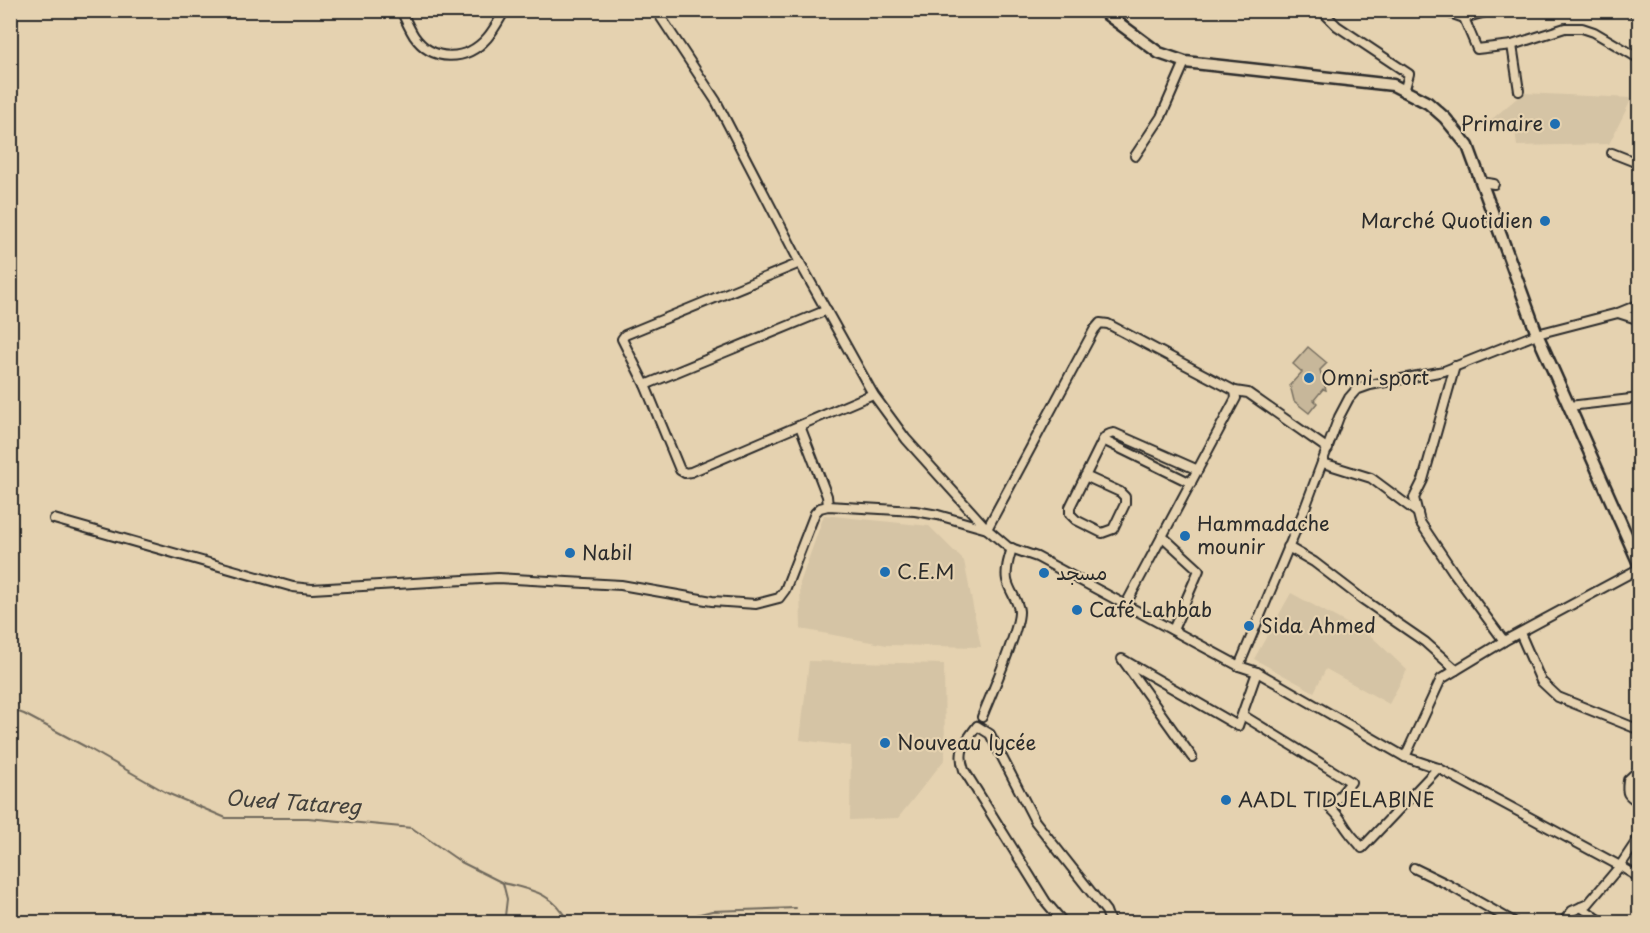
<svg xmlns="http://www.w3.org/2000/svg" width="1650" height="933" viewBox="0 0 1650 933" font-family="'Playpen Sans','Playpen Sans Arabic',sans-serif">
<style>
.built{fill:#d5c4a5}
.green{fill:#c7b79a;stroke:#797162;stroke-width:1.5}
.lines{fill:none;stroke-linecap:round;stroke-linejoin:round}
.stream{stroke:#70695c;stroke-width:2}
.street-casing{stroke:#2b2b2b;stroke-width:12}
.secondary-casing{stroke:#2b2b2b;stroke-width:15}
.street{stroke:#e5d2b0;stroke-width:8}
.secondary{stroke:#e5d2b0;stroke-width:10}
.poi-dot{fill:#1f6fb2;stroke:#e5d2b0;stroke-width:2}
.labels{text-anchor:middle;stroke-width:4.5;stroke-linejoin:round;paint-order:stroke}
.poi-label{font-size:20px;fill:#2b2b2b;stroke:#e5d2b0;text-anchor:start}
.water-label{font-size:21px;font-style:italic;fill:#42403b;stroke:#e5d2b0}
</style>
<rect width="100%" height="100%" fill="#e5d2b0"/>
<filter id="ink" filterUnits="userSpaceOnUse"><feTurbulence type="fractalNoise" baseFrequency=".0167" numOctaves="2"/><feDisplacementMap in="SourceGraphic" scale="12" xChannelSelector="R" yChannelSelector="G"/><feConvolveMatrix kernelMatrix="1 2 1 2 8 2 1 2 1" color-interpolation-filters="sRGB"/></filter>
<g filter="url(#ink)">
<g class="built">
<polygon points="1523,93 1632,98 1609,144 1517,146 1515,130 1490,128 1492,119"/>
<polygon points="824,515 929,526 964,561 981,647 887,645 801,629 800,583"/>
<polygon points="1291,593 1372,637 1407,670 1389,704 1326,669 1314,692 1254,659"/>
<polygon points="809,661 944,664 945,759 898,818 850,820 851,746 800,740"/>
</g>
<polygon class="green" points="1308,347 1327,363 1320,370 1326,390 1323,389 1314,400 1317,403 1309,413 1294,401 1290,385 1302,372 1293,364"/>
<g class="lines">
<g class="stream">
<polyline points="10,709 24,714 88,748 167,793 226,818 308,818 412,828 461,862 503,883 507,899 505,916 512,922"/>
<path d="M503 883C532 890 554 893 568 922"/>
<polyline points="668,922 712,911 796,908"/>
</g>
<g class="street-casing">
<g id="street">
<path d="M401 10C405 19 409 28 414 36 432 62 466 62 487 38 494 30 499 20 505 10"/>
<polyline points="656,10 716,101 800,263 873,394 906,439 987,529 1094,330 1100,323 1108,324 1235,391 1236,398 1126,604"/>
<polyline points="1321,10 1337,26 1409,74 1404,92"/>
<polyline points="1441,10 1464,18 1477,49 1512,45 1565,28 1582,28 1594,32 1640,59"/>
<polyline points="1631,10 1640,15"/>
<polyline points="1464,18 1493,10"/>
<polyline points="1512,45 1519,91"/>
<polyline points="1612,153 1640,164"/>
<polyline points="1135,156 1161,117 1185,62"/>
<polyline points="1481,182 1494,184"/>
<polyline points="800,263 625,335 622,339 645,385 680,470 685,473 691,472 873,394"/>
<polyline points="1618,313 1640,320"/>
<polyline points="1455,366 1423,480 1414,498 1420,522 1454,573 1504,641"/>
<polyline points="645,385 827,310"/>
<polyline points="1235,391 1248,393 1328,449"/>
<polyline points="1569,406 1640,398"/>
<polyline points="800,426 827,496 828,506"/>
<polyline points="1103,440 1191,483"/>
<polyline points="1323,463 1371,478 1418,513"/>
<path d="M1085 476 1120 492 1125 497V504L1113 529 1102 533 1076 520 1070 514V507L1103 440C1106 435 1109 434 1114 433L1198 470"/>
<polyline points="54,519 293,587 312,589 498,578 621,585 712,601 756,604 779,598 785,590 815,513 820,508 828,506 915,511 938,515 987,529 1008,547 1037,557 1239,666 1257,672 1405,757 1438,768 1620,866 1640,878"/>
<polyline points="1162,536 1199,570 1173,630"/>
<polyline points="1288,547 1314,562 1361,598 1425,642 1456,670"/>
<polyline points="1520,633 1541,681 1558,697 1640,730"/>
<polyline points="1239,666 1305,508 1339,417 1349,398 1356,390 1370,385 1444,371 1537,334 1618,313 1640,304"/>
<path d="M1244 716 1351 782 1330 808C1341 816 1341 822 1349 832 1353 838 1358 842 1362 848L1438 768"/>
<path d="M982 717C990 697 1020 629 1019 611 1018 600 1009 591 1007 580 1005 570 1009 558 1012 548"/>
<polyline points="1192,757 1122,659 1238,726 1257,672"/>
<polyline points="1405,757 1441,679 1504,641 1640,568"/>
<path d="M1640 769 1628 780C1626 794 1627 795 1640 803"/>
<polyline points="1414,868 1447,884 1514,922"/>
<polyline points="1581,907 1602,922"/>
<path d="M1063 922 1046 902 964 770C957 750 965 743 977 726L990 734 1035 821 1106 911 1110 922"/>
<polyline points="1563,922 1572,911 1588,904 1620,866 1640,836"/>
</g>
</g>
<g class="secondary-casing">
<polyline id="secondary" points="1101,10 1159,53 1185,62 1393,85 1428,103 1445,118 1468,146 1537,334 1640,566"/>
</g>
<use href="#street" class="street"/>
<use href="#secondary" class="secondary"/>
</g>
</g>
<g class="poi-dot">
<circle cx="1555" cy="124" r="6"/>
<circle cx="1545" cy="221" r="6"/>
<circle cx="1309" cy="378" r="6"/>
<circle cx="1185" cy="536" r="6"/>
<circle cx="570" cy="553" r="6"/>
<circle cx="885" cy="572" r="6"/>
<circle cx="1044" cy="573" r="6"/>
<circle cx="1077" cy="610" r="6"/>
<circle cx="1249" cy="626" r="6"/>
<circle cx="885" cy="743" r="6"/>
<circle cx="1226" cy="800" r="6"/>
</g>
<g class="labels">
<g class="poi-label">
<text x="1543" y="131" text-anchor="end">Primaire</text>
<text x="1533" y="228" text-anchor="end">Marché Quotidien</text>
<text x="1321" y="385">Omni sport</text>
<text x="1197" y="531">Hammadache<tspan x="1197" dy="23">mounir</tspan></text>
<text x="582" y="560">Nabil</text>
<text x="897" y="579">C.E.M</text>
<text x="1056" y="580">مسجد</text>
<text x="1089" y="617">Café Lahbab</text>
<text x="1261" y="633">Sida Ahmed</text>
<text x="897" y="750">Nouveau lycée</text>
<text x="1238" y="807">AADL TIDJELABINE</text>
</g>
<g class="water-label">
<text transform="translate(293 803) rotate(4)" y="7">Oued Tatareg</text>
</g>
</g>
<rect width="1650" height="933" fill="none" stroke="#e5d2b0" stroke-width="36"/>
<rect x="18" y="18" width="1614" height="897" fill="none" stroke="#2b2b2b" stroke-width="2" filter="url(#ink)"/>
</svg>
